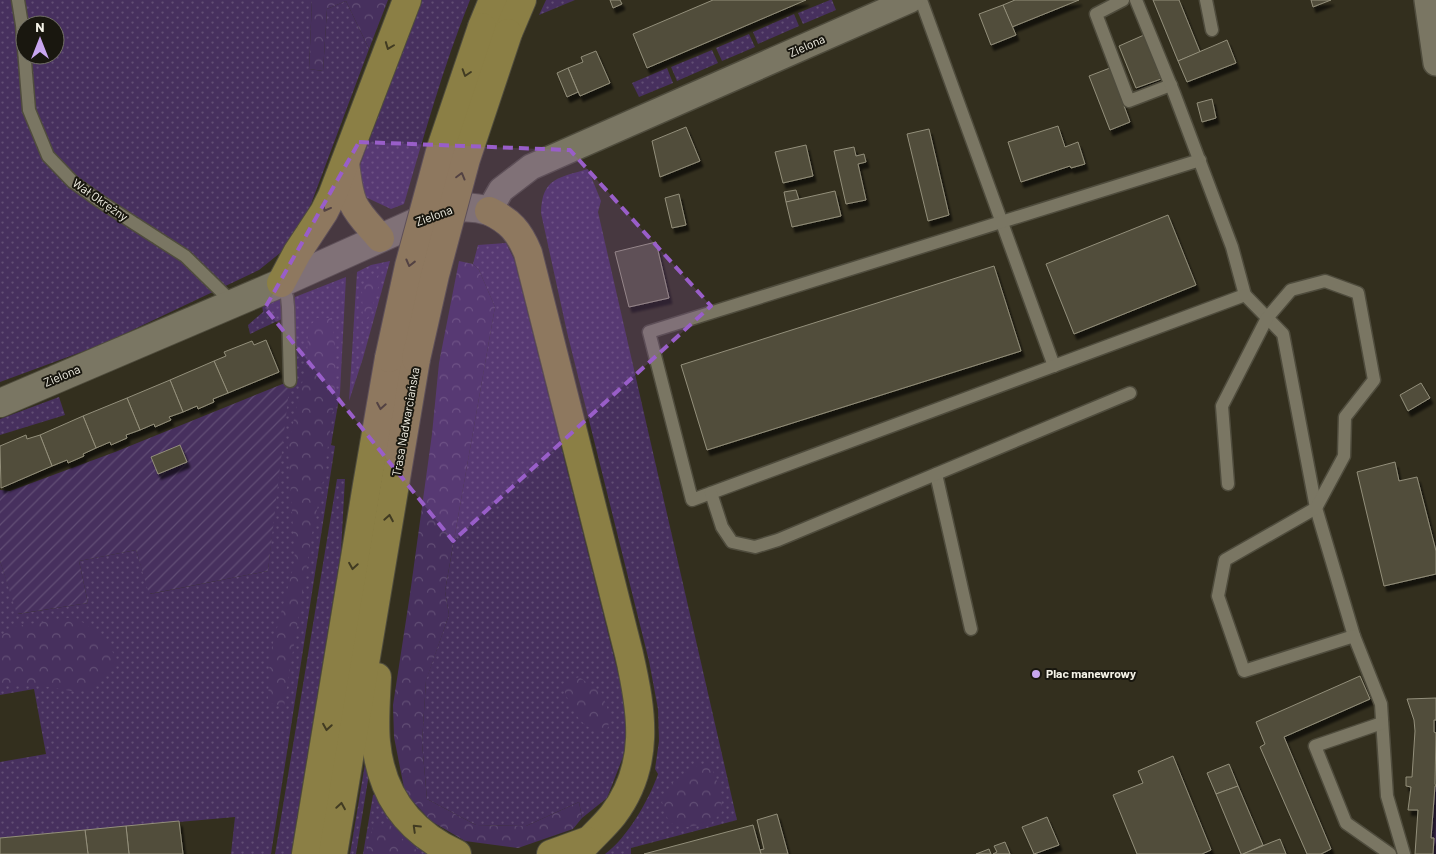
<svg xmlns="http://www.w3.org/2000/svg" width="1436" height="854" viewBox="0 0 1436 854" font-family="Barlow,sans-serif">
<style>
.grass{fill:url(#grass-dots);fill-rule:evenodd}
.forest{fill:url(#forest-crowns)}
.garden{fill:url(#garden-furrows)}
.building{fill:#514d3a;stroke:#938f7b;filter:url(#shadow)}
.lines{fill:none;stroke-linecap:round;stroke-linejoin:round}
.service-casing{stroke:#4f4c3d;stroke-width:15}
.minor-casing{stroke:#4f4c3d;stroke-width:28}
.tertiary-casing{stroke:#4f4c3d;stroke-width:30}
.primary-casing{stroke:#4f4c3d;stroke-width:30}
.service{stroke:#7a7663;stroke-width:12}
.minor{stroke:#7a7663;stroke-width:25}
.tertiary{stroke:#7a7663;stroke-width:28}
.primary{stroke:#8b7f45;stroke-width:28}
.primary-bridge-casing{stroke:#4f4c3d;stroke-width:30;stroke-linecap:butt}
.primary-bridge{stroke:#8b7f45;stroke-width:28}
.oneway{stroke:#413b22}
.marked{fill:#995ec9;fill-opacity:0.2;stroke:#995ec9;stroke-width:4;stroke-dasharray:10 6;stroke-linejoin:round}
.poi-dot{fill:#c8a6ef;stroke:#19170f;stroke-width:2}
.labels{text-anchor:middle;stroke-width:4;stroke-linejoin:round;paint-order:stroke}
.street-label{font-size:12px;fill:#f4f2e7;stroke:#19170f}
.poi-label{font-size:12px;font-weight:bold;fill:#f4f2e7;stroke:#19170f;text-anchor:start}
</style>
<defs>
<pattern id="grass-dots" width="8" height="8" patternUnits="userSpaceOnUse" patternTransform="scale(1.25)"><rect width="8" height="8" fill="#47305e"/><path d="M2 2h.1M6 6h.1" fill="none" stroke="#624e75" stroke-width="1.8" stroke-linecap="round"/></pattern>
<pattern id="forest-crowns" width="20" height="18" patternUnits="userSpaceOnUse" patternTransform="scale(1.25)"><rect width="20" height="18" fill="#47305e"/><path d="M2 6a3 3 0 1 1 6 0M12 15a3 3 0 1 1 6 0" fill="none" stroke="#624e75"/></pattern>
<pattern id="garden-furrows" width="10" height="10" patternUnits="userSpaceOnUse" patternTransform="scale(1.25)"><rect width="10" height="10" fill="#47305e"/><path d="M-1 1l2-2M0 10L10 0M9 11l2-2" fill="none" stroke="#624e75"/></pattern>
<filter id="shadow"><feDropShadow dx="3" dy="5.5" stdDeviation="1" flood-color="#0009"/></filter>
</defs>
<rect width="100%" height="100%" fill="#332f1e"/>
<g class="grass">
<path d="M0 0H312L309 69 323 71 327 9 346 1 369 49 311 204 290 245 259 270 103 344 0 382ZM25 25H55V55H25Z"/>
<path d="M420 0H470C443 67 424 136 404 204L391 209 361 195 358 171Z"/>
<polygon points="546,0 575,0 539,15"/>
<polygon points="830,0 832,0 836,10 803,24 798,13"/>
<polygon points="794,14 799,26 758,44 753,32"/>
<polygon points="749,34 755,47 722,61 716,48"/>
<polygon points="712,50 718,63 677,81 671,67"/>
<polygon points="667,68 673,83 639,97 632,83"/>
<path d="M588 169 601 201 598 212 737 820 631 848V854H605C627 838 649 800 658 774L655 769 659 741 658 709 649 661 567 332 541 213C542 177 559 178 588 169Z"/>
<polygon points="506,243 514,259 623,693 628,729 623,757 607,798 582,818 579,802 526,826 476,825 427,799 422,743 426,680 449,615 445,591 495,307 479,270 473,264 478,245"/>
<polygon points="390,261 363,358 349,401 357,272 371,265"/>
<polygon points="346,277 340,393 331,445 335,446 271,854 231,854 235,817 0,838 0,762 46,754 34,689 0,695 0,561 18,614 88,603 79,561 136,550 150,594 268,571 294,316 295,297"/>
<polygon points="280,298 284,318 250,334 248,325 263,312 262,305"/>
<polygon points="59,397 65,415 0,435 0,419"/>
<polygon points="337,479 345,479 341,551 291,854 275,854"/>
<polygon points="366,758 369,774 356,854 350,854"/>
<polygon points="1435,786 1436,786 1436,854 1433,854 1434,838 1431,838"/>
<polygon points="377,793 429,854 363,854 373,795"/>
</g>
<g class="forest">
<polygon points="312,0 388,0 369,49 346,1 327,9 323,71 309,69"/>
<polygon points="459,261 473,264 479,270 495,307 445,591 449,615 426,681 422,743 427,799 476,825 526,826 579,802 582,818 573,829 518,848 465,841 431,821 405,793 394,737 393,705 410,594 432,434 439,363"/>
<polygon points="382,275 370,314 363,324 362,291 365,280 371,277"/>
<polygon points="317,318 332,318 336,356 334,403 323,481 312,534 284,706 268,703 270,654 295,561 288,446 307,361 308,328"/>
<polygon points="75,617 95,631 109,645 119,664 88,690 76,692 50,687 21,684 0,687 0,636 17,626"/>
<path d="M579 677 602 693 610 716 607 732C603 731 598 731 595 730 576 724 568 700 562 684Z"/>
<polygon points="701,764 710,764 721,791 722,812 711,823 687,827 669,823 662,802 671,784 688,771"/>
<polygon points="388,822 399,836 421,854 367,854 373,827"/>
</g>
<polygon class="garden" points="290,381 268,571 149,594 136,550 79,561 88,603 17,614 0,561 0,490 10,491 115,452"/>
<g class="building">
<polygon points="610,0 620,0 622,4 613,8"/>
<polygon points="713,0 806,0 647,68 633,34"/>
<polygon points="1015,0 1079,0 1012,27 1003,5"/>
<polygon points="1153,0 1179,0 1200,52 1178,61"/>
<polygon points="1311,0 1331,0 1313,7"/>
<polygon points="1003,5 1016,35 991,45 979,14"/>
<polygon points="1144,35 1161,79 1136,88 1119,46"/>
<polygon points="1227,40 1236,63 1187,82 1178,61"/>
<polygon points="596,51 610,83 580,96 568,68 583,62 581,57"/>
<polygon points="568,68 578,92 567,97 557,73"/>
<polygon points="1110,68 1130,122 1110,130 1089,76"/>
<polygon points="1212,99 1216,118 1202,122 1197,103"/>
<polygon points="1058,126 1065,147 1078,142 1085,164 1071,168 1070,166 1021,182 1008,142"/>
<polygon points="686,127 700,161 660,177 652,141"/>
<polygon points="929,129 949,215 928,221 907,134"/>
<polygon points="806,145 813,176 783,183 775,152"/>
<polygon points="854,147 856,156 864,154 866,162 858,164 866,200 846,204 834,151"/>
<polygon points="796,190 799,200 786,202 784,192"/>
<polygon points="835,191 841,216 792,227 786,202"/>
<polygon points="679,194 686,225 672,228 665,198"/>
<polygon points="1168,215 1196,285 1074,334 1046,264"/>
<polygon points="656,242 669,298 629,307 615,252"/>
<polygon points="994,266 1021,351 707,450 681,365"/>
<polygon points="266,340 279,372 228,393 214,361 226,356 224,352 252,341 254,345"/>
<polygon points="214,361 228,393 213,399 214,402 198,409 197,406 183,412 170,380"/>
<polygon points="170,380 183,412 169,417 171,420 155,427 154,424 140,430 127,398"/>
<polygon points="1421,383 1430,398 1408,411 1400,395"/>
<polygon points="127,398 140,430 126,435 127,438 111,445 110,442 96,448 83,416"/>
<polygon points="83,416 96,448 83,454 84,456 68,463 67,460 52,466 40,435"/>
<polygon points="26,435 27,439 40,435 52,466 1,488 0,446"/>
<polygon points="180,445 187,462 158,474 151,457"/>
<polygon points="1395,462 1399,481 1417,477 1436,551 1436,574 1384,586 1357,472"/>
<polygon points="1360,676 1370,699 1284,737 1331,849 1321,854 1307,854 1260,747 1265,744 1256,722"/>
<polygon points="1436,698 1436,720 1434,720 1434,732 1436,733 1435,784 1436,786 1435,786 1431,838 1434,838 1433,854 1415,854 1418,810 1408,810 1411,787 1406,786 1406,777 1412,777 1415,731 1414,720 1407,699"/>
<polygon points="1173,756 1211,850 1202,854 1137,854 1113,795 1143,783 1138,771"/>
<polygon points="1229,764 1238,786 1216,794 1207,773"/>
<polygon points="1238,786 1263,845 1243,854 1241,854 1216,794"/>
<polygon points="777,814 788,854 761,854 760,850 764,849 757,820"/>
<polygon points="1047,817 1059,845 1034,854 1022,827"/>
<polygon points="179,821 183,854 129,854 126,826"/>
<polygon points="753,825 761,854 644,854"/>
<polygon points="126,826 129,854 88,854 85,830"/>
<polygon points="85,830 88,854 0,854 0,838"/>
<polygon points="1280,839 1286,854 1243,854 1272,842"/>
<polygon points="1005,842 1010,854 993,854 997,852 994,846"/>
<polygon points="989,849 991,854 976,854"/>
</g>
<g class="lines">
<g class="service-casing">
<g id="service">
<polyline points="18,0 22,25 29,110 48,156 73,182 98,200 185,256 233,303"/>
<polyline points="921,0 1054,366"/>
<polyline points="1123,0 1096,14 1129,101 1171,85"/>
<polyline points="1136,0 1174,93 1232,247 1245,295 692,500 649,332 1200,160"/>
<polyline points="1206,0 1212,30"/>
<polyline points="281,283 287,297 288,307 290,381"/>
<polyline points="1245,295 1283,334 1316,508 1354,636"/>
<polyline points="936,474 971,629"/>
<polyline points="1228,484 1222,406 1267,318 1291,290 1325,281 1358,293 1374,380 1345,417 1344,456 1316,508 1225,560 1218,596 1244,671 1354,636 1381,704 1387,796 1404,854"/>
<polyline points="711,493 722,527 732,542 755,547 778,540 1130,393"/>
<polyline points="1382,723 1315,746 1346,823 1390,854"/>
</g>
</g>
<g class="minor-casing">
<g id="minor">
<polyline points="1427,0 1436,63"/>
<polyline points="489,211 501,190 531,167 910,0"/>
</g>
</g>
<g class="tertiary-casing">
<path id="tertiary" d="M0 403 281 283 441 211C458 207 472 206 489 211"/>
</g>
<g class="primary-casing">
<g id="primary">
<polyline points="482,27 493,0"/>
<polyline points="508,33 522,0"/>
<path d="M345 163C347 177 348 191 353 203 359 216 371 227 380 238"/>
<path d="M489 211C510 221 519 231 528 253L629 654C642 711 651 765 613 815 602 829 588 840 577 854"/>
<polyline points="281,283 297,253 324,212 332,196 407,0"/>
<path d="M377 677C376 699 374 721 376 742 381 795 409 832 457 854"/>
<polyline points="306,854 367,485 389,358"/>
<polyline points="333,854 416,359"/>
<polyline points="551,854 587,841"/>
</g>
</g>
<use href="#service" class="service"/>
<use href="#minor" class="minor"/>
<use href="#tertiary" class="tertiary"/>
<use href="#primary" class="primary"/>
<g class="primary-bridge-casing">
<g id="primary-bridge">
<polyline points="389,358 409,266 441,148 482,27"/>
<polyline points="416,359 435,275 466,159 508,33"/>
</g>
</g>
<use href="#primary-bridge" class="primary-bridge"/>
</g>
<defs><path id="oneway-chevron" d="M-2-3.5L2.5 0L-2 3.5" fill="none" stroke-width="1.6" stroke-linecap="round" stroke-linejoin="round" transform="scale(1.25)"/></defs>
<g class="oneway">
<use href="#oneway-chevron" transform="translate(389 46) rotate(111)"/>
<use href="#oneway-chevron" transform="translate(466 73) rotate(108)"/>
<use href="#oneway-chevron" transform="translate(461 176) rotate(-75)"/>
<use href="#oneway-chevron" transform="translate(326 208) rotate(119)"/>
<use href="#oneway-chevron" transform="translate(410 263) rotate(104)"/>
<use href="#oneway-chevron" transform="translate(381 406) rotate(100)"/>
<use href="#oneway-chevron" transform="translate(389 518) rotate(-80)"/>
<use href="#oneway-chevron" transform="translate(353 566) rotate(99)"/>
<use href="#oneway-chevron" transform="translate(327 727) rotate(99)"/>
<use href="#oneway-chevron" transform="translate(341 806) rotate(-81)"/>
<use href="#oneway-chevron" transform="translate(416 828) rotate(-136)"/>
</g>
<path class="marked" d="M359 142 570 150 711 306 453 541 265 308Z"/>
<circle class="poi-dot" cx="1036" cy="674" r="5"/>
<g class="labels">
<g class="street-label">
<text transform="translate(807 46) rotate(-24)" y="4">Zielona</text>
<text transform="translate(100 200) rotate(35)" y="4">Wał Okrężny</text>
<text transform="translate(434 216) rotate(-20)" y="4">Zielona</text>
<text transform="translate(62 376) rotate(-23)" y="4">Zielona</text>
<text transform="translate(406 422) rotate(-80)" y="4">Trasa Nadwarciańska</text>
</g>
<g class="poi-label">
<text x="1046" y="678">Plac manewrowy</text>
</g>
</g>
<g transform="translate(40 40)"><circle r="24" fill="#19170f" stroke="#716f65"/>
<path d="M0-4L9 19L0 12L-9 19Z" fill="#c8a6ef"/>
<text y="-8" font-size="14" font-weight="bold" text-anchor="middle" fill="#f4f2e7">N</text>
</g>
</svg>
